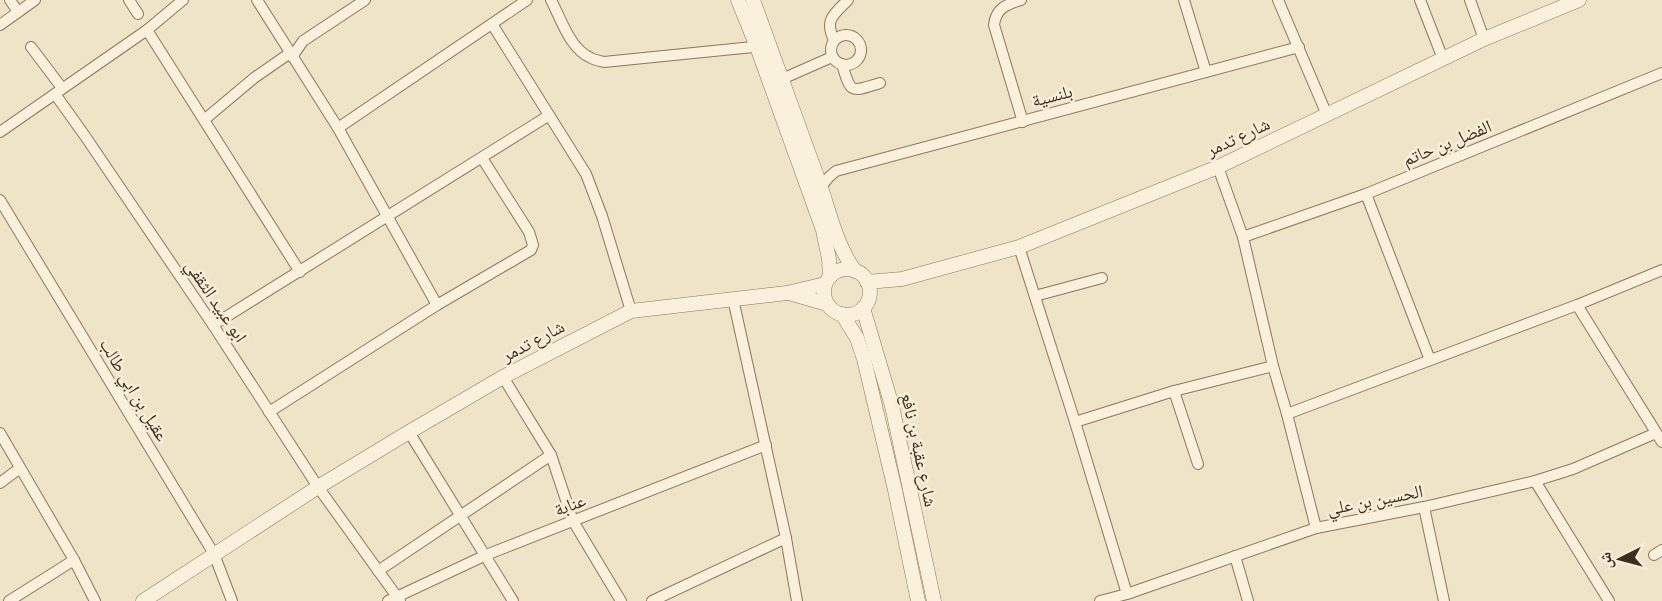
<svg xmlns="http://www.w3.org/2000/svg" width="1662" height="601" viewBox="0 0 1662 601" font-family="Literata,'Noto Naskh Arabic',serif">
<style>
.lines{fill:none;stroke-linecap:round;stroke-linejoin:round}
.minor-casing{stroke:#8d765c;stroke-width:12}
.tertiary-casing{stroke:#8d765c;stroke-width:15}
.minor{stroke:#faf1dc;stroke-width:10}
.tertiary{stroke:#faf1dc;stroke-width:14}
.labels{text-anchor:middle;stroke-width:5;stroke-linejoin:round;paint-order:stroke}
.street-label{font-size:18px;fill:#3d2e20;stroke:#f7eed8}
</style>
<rect width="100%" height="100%" fill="#f0e4c8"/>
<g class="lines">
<g class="minor-casing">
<g id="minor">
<polyline points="10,0 18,12"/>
<polyline points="129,0 138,14"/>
<polyline points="257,0 338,128 437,305"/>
<path d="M551 0C561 19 570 49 591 58 595 60 600 61 604 62L763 46"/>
<path d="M1021 0C1007 4 996 8 994 25L1023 122"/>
<polyline points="1184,0 1206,72"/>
<polyline points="1278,0 1327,115"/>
<polyline points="1420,0 1443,59"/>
<polyline points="1470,0 1484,39"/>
<polyline points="492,24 586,174 602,216 631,311"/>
<polyline points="0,25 35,0"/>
<polyline points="147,30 300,272"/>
<circle cx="846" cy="50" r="15"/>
<path d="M834 40C824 20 834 14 848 0"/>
<polyline points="31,47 62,88"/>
<polyline points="292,57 303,41 365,0"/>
<path d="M842 64C851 95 851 92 880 83"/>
<polyline points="782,79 832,57"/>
<polyline points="55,94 85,136 213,325 318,487 400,601"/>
<polyline points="204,120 254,78 290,53"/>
<polyline points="338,128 527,0"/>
<polyline points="0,132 147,30 183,0"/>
<polyline points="1218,167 1243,237 1273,366 1287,414 1316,528"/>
<polyline points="821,187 829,177 836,171 1299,47"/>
<polyline points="1366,194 1430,360"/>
<polyline points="0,200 214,554 232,601"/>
<polyline points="1243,237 1366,194 1662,73"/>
<polyline points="1019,247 1075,422 1127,594"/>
<polyline points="1035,296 1102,278"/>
<polyline points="733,299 786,538 797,601"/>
<polyline points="1577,305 1662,442"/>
<polyline points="213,325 548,116"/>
<polyline points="503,377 551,455 573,521 621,601"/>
<polyline points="1174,391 1198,464"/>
<polyline points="269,412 437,305 531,250 533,245 529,232 482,158"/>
<polyline points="1287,414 1577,305 1662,270"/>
<polyline points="1075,422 1174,391 1273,366"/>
<polyline points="409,432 513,601"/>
<polyline points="0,433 74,560 95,601"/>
<polyline points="1535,481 1609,601"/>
<polyline points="0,483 20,468"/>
<polyline points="1424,507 1444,601"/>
<polyline points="1654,555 1662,550"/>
<polyline points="1235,556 1248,601"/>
<polyline points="378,571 551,455"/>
<polyline points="9,601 74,560"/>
<polyline points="388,601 486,555 766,445"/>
<polyline points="652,601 786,538"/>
<polyline points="1100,601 1127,594 1316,528 1424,507 1535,481 1573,469 1656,433"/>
</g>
</g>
<g class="tertiary-casing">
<g id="tertiary">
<polyline points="738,0 757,47 823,230 829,259 830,277"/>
<path d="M753 0C775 60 797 121 819 182 830 213 836 245 855 271"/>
<circle cx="847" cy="292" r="23"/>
<polyline points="867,282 902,279 1019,247 1218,167 1484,39 1579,0"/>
<polyline points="789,293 827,304"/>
<polyline points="863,308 892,406 934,601"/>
<polyline points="842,314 857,338 864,359 895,490 918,601"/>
<polyline points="143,601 318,487 409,432 503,377 631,311 787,293 825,284"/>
</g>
</g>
<use href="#minor" class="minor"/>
<use href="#tertiary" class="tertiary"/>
</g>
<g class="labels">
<g class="street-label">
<text transform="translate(1052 96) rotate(-15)" y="6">بلنسية</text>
<text transform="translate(1238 137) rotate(-25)" y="6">شارع تدمر</text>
<text transform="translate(1447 143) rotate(-22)" y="6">الفضل بن حاتم</text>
<text transform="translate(216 301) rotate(56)" y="6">ابو عبيد الثقفي</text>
<text transform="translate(533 341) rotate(-28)" y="6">شارع تدمر</text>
<text transform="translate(134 390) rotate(59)" y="6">عقيل بن ابي طالب</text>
<text transform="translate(919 450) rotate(78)" y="6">شارع عقبة بن نافع</text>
<text transform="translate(1375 500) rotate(-11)" y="6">الحسين بن علي</text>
<text transform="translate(570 505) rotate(-21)" y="6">عنابة</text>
</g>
</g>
<g transform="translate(1620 559) rotate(264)" stroke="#f7eed8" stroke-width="4.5" paint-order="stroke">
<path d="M0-4.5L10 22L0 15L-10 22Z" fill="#3d2e20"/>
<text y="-9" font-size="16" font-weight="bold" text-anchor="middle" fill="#3d2e20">ش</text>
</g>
</svg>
